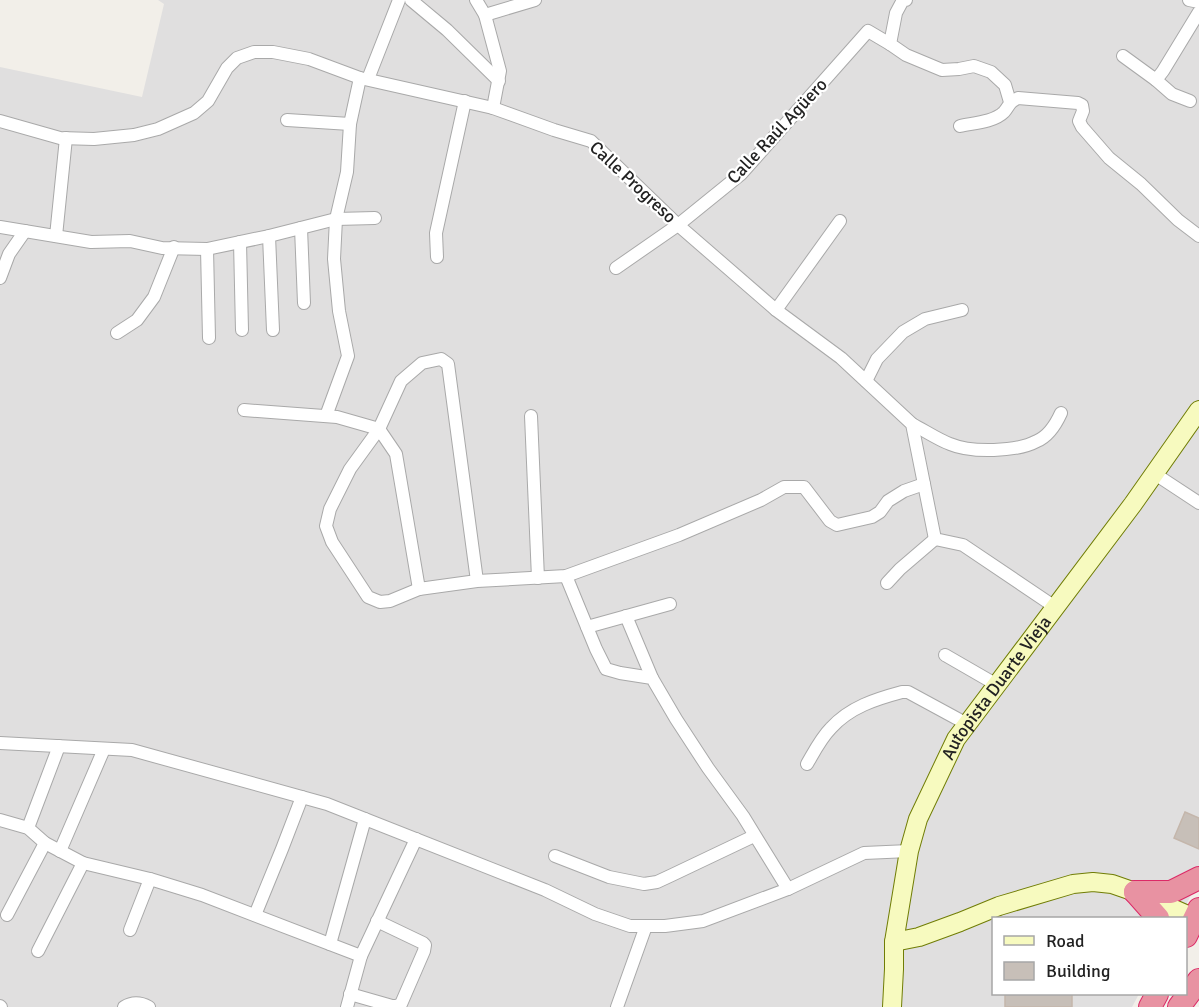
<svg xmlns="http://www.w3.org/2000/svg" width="1199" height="1007" viewBox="0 0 1199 1007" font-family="Signika,sans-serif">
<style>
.residential{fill:#e0dfdf}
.building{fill:#c7bfb8;stroke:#c4b6ab;stroke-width:1.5}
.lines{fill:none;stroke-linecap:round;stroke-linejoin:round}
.street-casing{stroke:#a9a9a9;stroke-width:14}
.secondary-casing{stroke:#707d05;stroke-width:20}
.highway-casing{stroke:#dc2a67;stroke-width:24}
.street{stroke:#fff;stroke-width:12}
.secondary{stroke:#f7fabf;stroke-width:18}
.highway{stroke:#e892a2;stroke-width:22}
.labels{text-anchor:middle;stroke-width:4.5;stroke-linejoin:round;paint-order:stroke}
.street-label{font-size:18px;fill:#222;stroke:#fff}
</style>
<rect width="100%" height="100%" fill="#f2efe9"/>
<polygon class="residential" points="158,0 1199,0 1199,880 1179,918 994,918 994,994 1139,994 1132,1007 0,1007 0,67 142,97 164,4"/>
<g class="building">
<polygon points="1185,812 1199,818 1199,849 1174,838"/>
<rect x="1005" y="993" width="67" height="14"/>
</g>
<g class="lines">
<g class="street-casing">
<g id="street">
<polyline points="411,0 447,30 499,81"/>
<polyline points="476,0 485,15 500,71 493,108"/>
<polyline points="906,0 903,0 896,13 890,44 906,55 942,70 959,69 974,66 991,72 1005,85 1010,102"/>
<polyline points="1189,0 1199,2"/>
<polyline points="485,15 535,0"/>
<polyline points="1123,56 1156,80 1163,71 1199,12"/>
<polyline points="368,79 399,0"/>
<polyline points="1156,80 1172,94 1190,101"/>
<polyline points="287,120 350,124"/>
<polyline points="0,121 60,138 94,139 134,135 158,129 194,113 208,101 227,68 237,58 254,52 273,52 309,59 360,78 493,108 554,130 591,141 678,225 776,310 841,358 912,424 935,539 963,545 1055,607"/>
<path d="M960 126C974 123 994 122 1004 112 1010 105 1008 103 1018 98L1078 103 1082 105 1083 111 1079 121 1082 127 1109 158 1141 184 1178 220 1199 236"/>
<polyline points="0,227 91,242 130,241 162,248 207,249 269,236 336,219 375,218"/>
<polyline points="301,228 304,303"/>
<polyline points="56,236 66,138"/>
<polyline points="269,236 273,330"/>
<polyline points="240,242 242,330"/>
<polyline points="207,249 209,338"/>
<polyline points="437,257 436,233 465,101"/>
<polyline points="616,268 678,225 741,174 868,31 890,44"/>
<polyline points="0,278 9,254 25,231"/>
<polyline points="776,310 840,221"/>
<polyline points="117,333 137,320 154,297 174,247"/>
<polyline points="866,381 877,359 903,332 925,319 962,310"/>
<polyline points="244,410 337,417 379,429 396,454 419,589"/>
<polyline points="326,416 348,356 339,311 334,259 336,219 347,172 350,124 360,78"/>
<polyline points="531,416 538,578"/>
<path d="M912 424C924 430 937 439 950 444 971 453 1017 452 1037 441 1049 436 1056 424 1061 413"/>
<polyline points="1155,474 1199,503"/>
<polyline points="566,576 596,649 606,669 620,673 652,678 676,719 708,768 743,816 788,889"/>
<polyline points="477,581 448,364 441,359 422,363 401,381 379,429 350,469 330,509 326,526 332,542 368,597 380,602 390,601 419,589 477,581 566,576 679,535 761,500 784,487 804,487 830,521 837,525 872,517 880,512 888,501 904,491 924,484"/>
<polyline points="887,583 900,569 935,539"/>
<polyline points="626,616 652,678"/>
<polyline points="587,627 670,604"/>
<polyline points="945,655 997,685"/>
<polyline points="0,743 132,750 327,804 545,890 595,914 630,926 665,926 703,921 788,889 864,853 909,851"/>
<path d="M807 764C814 752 821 738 831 728 850 707 876 699 902 692H908L967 724"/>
<polyline points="0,820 28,828 45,843 83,863 150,879 202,895 361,956"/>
<polyline points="28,828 59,746"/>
<polyline points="60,851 104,749"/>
<polyline points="555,856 609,877 644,884 657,882 672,875 754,836"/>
<polyline points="7,915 45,843"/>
<polyline points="255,915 282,849 302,797"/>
<polyline points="130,930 150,879"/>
<polyline points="330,944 365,819"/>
<polyline points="38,951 83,863"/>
<polyline points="350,994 392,1006 396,1006 401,1004 424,951 425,945 423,943 377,921"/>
<polyline points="0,1006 1,1007"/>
<path d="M124 1007C132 1002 140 1002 149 1007"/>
<polyline points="347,1007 361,956 416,839"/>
<polyline points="617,1007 646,926"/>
</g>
</g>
<g class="secondary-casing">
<g id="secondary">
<polyline points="894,942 919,937 960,922 999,906 1073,884 1093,882 1112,884 1135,892 1199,920"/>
<path id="s1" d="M892 1007 894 969V942L909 851 918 819 956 739 1133 504 1199 410"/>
</g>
</g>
<g class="highway-casing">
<g id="highway">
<polyline points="1135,892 1171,892 1199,878"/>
<polyline points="1135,892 1158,918"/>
<polyline points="1186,936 1199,909"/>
<polyline points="1150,1007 1157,994"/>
<polyline points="1179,1007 1199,980"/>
</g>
</g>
<use href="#street" class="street"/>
<use href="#secondary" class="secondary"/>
<use href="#highway" class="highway"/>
</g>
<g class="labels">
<g class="street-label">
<text transform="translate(777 131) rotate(-47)" y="6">Calle Raúl Agüero</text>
<text transform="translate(633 182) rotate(43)" y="6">Calle Progreso</text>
<text dy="6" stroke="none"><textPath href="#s1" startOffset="344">Autopista Duarte Vieja</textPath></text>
</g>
</g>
<rect x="992" y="917" width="195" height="78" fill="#ffffff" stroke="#a7a7a7" stroke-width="1.5"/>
<rect x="1004" y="936" width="30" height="9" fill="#f7fabf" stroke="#a7a7a7" stroke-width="1.5"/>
<text x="1046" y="947" font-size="18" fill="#222222">Road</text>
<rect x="1004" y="962" width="30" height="18" fill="#c7bfb8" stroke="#a7a7a7" stroke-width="1.5"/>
<text x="1046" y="977" font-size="18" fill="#222222">Building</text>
</svg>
